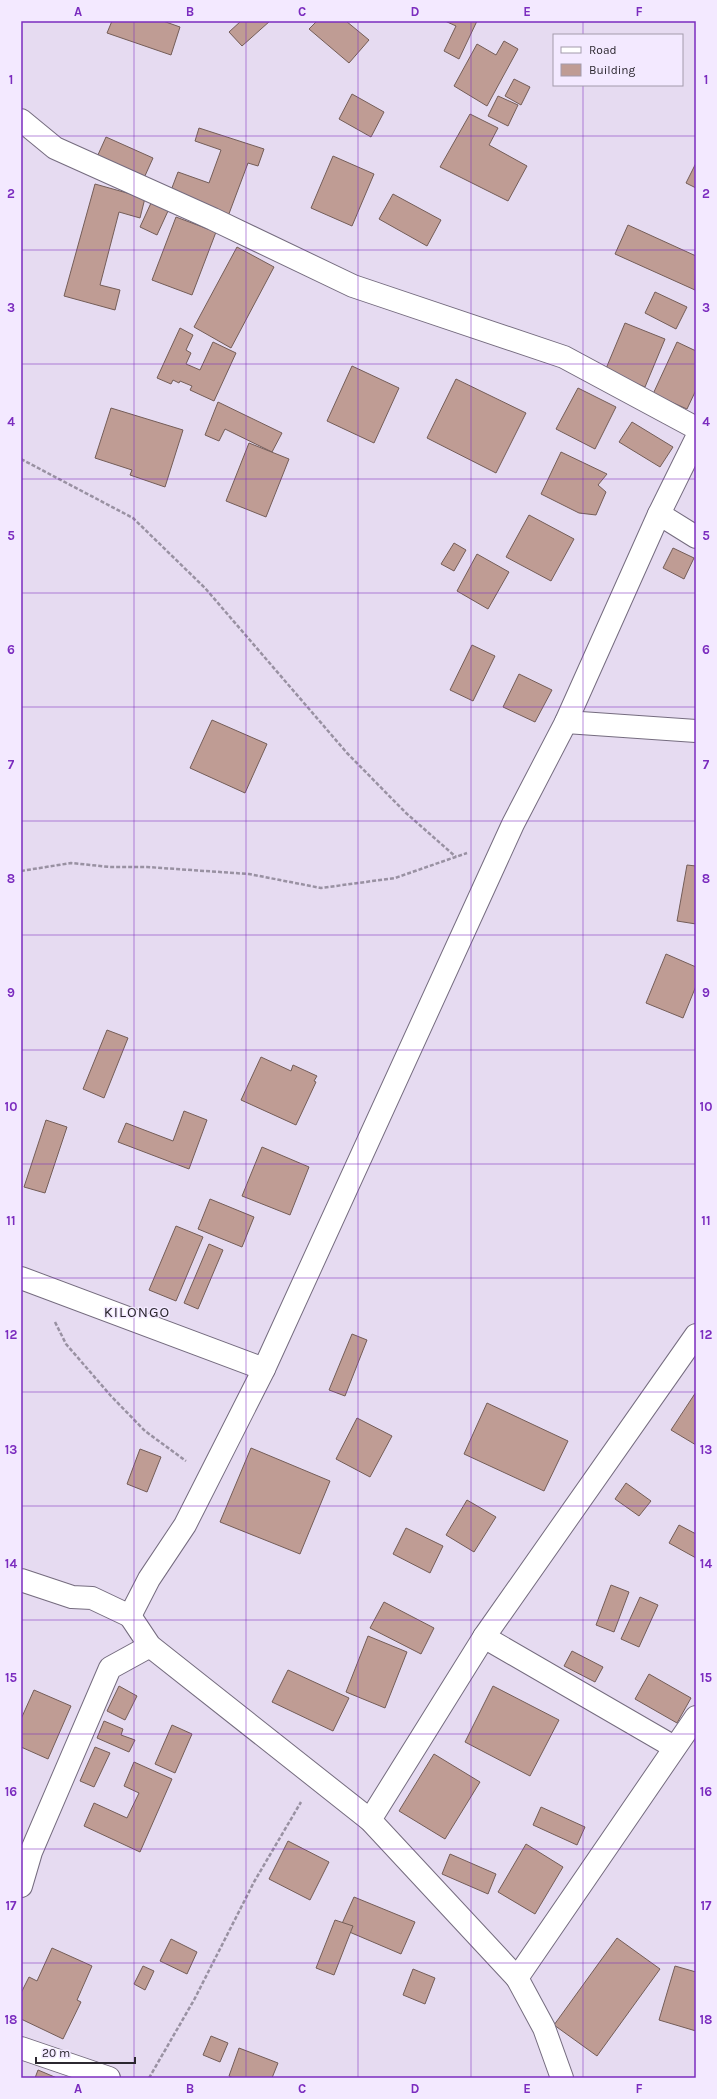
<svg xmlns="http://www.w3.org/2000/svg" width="717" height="2099" viewBox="0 0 717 2099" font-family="Karla,sans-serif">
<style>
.building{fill:#bf9c94;stroke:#745d58}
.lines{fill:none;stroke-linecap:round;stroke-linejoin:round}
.street-casing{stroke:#756c7f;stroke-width:24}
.path{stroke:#9991a2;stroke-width:2.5;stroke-dasharray:4 2;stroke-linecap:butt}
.street{stroke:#fff;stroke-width:22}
.grid{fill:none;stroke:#7b2cbf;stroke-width:1;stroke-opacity:0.55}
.labels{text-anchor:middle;stroke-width:3;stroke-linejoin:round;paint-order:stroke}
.quarter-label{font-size:15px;letter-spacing:1px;fill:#2b272f;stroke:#f3e9ff}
.neatline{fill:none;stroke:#7b2cbf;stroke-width:1.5}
.grid-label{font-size:13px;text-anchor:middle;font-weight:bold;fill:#7b2cbf}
</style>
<rect width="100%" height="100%" fill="#e6dbf1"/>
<g class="building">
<polygon points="112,21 163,21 180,27 171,55 107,33"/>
<polygon points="241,21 270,21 242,46 229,32"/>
<polygon points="317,21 346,21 369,40 349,63 309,29"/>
<polygon points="445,21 477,21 459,59 444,51 456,26"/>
<polygon points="504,41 518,49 487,106 454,86 477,44 496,55"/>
<polygon points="514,79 530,87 521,105 505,96"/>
<polygon points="352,94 384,112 371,137 339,119"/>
<polygon points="498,96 518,105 508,126 488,116"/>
<polygon points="470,114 498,128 489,145 527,166 508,201 440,167"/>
<polygon points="199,128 264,149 258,166 248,163 227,219 170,193 178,172 209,183 221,150 195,141"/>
<polygon points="106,137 153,158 144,178 97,157"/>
<polygon points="333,156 374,174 352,226 311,208"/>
<polygon points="696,163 696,188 686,183"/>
<polygon points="95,184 145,198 140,218 119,212 100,285 120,290 115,310 64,296"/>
<polygon points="393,194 441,220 427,246 379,219"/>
<polygon points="151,203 168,211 157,235 140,227"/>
<polygon points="176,217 216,232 192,295 152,280"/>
<polygon points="628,225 696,256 695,290 615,254"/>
<polygon points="237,247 274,267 231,348 194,327"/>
<polygon points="655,292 687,307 676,329 645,313"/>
<polygon points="625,323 665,339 645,387 605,371"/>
<polygon points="180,328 193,335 186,350 191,353 186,364 200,370 213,342 236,353 214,401 190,390 192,386 180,381 179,383 173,380 171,384 157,378"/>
<polygon points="677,342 696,351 696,390 687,409 653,394"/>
<polygon points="352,366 399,388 374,443 327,421"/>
<polygon points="456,379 526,413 496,473 427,438"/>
<polygon points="578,388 616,407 595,449 556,429"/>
<polygon points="218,402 282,433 272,452 225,429 219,441 205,435"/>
<polygon points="111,408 183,430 165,487 130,475 132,470 95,458"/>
<polygon points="632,422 673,447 660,467 619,442"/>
<polygon points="249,443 289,459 266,517 226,501"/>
<polygon points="561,452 607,474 598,485 606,492 596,515 579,513 541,494"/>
<polygon points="529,515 574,539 551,581 506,557"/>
<polygon points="454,543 466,550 454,571 441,564"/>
<polygon points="673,548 694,558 684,579 663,568"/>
<polygon points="477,554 509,572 488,609 457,591"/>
<polygon points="472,645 495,656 473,701 450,690"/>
<polygon points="519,674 552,690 535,722 503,707"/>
<polygon points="212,720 267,744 245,793 190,768"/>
<polygon points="687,865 696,866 696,924 677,921"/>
<polygon points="666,954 696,967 696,986 683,1018 646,1003"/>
<polygon points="107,1030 128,1038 104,1098 83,1089"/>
<polygon points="261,1057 291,1071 293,1065 317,1076 314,1081 316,1082 296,1125 241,1100"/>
<polygon points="184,1111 207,1120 189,1169 118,1142 126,1123 173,1141"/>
<polygon points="46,1120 67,1127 45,1193 24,1187"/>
<polygon points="262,1147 309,1167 290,1215 242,1196"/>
<polygon points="210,1199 254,1217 242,1247 198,1229"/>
<polygon points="176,1226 203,1237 176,1301 149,1290"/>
<polygon points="209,1244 223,1250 198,1309 184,1303"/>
<polygon points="352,1334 367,1340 345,1396 329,1390"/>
<polygon points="696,1392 696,1445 671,1430"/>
<polygon points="487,1403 568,1441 544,1491 464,1454"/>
<polygon points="357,1418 392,1436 370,1477 336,1459"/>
<polygon points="251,1448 330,1481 300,1554 220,1522"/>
<polygon points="140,1449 161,1457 147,1492 127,1484"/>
<polygon points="626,1483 651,1501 639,1516 615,1499"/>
<polygon points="467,1500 496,1517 474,1552 446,1535"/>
<polygon points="679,1525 696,1534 696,1558 669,1543"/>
<polygon points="406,1528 443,1546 430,1573 393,1554"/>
<polygon points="611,1585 629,1592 614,1632 596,1625"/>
<polygon points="640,1597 658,1605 639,1647 621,1639"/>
<polygon points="384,1602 434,1628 421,1654 370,1628"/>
<polygon points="368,1636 407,1652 385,1708 346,1692"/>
<polygon points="572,1651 603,1667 595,1682 564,1666"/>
<polygon points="288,1670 349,1698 333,1731 272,1702"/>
<polygon points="649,1674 691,1698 677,1723 635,1699"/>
<polygon points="119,1686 137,1696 125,1720 107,1711"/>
<polygon points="493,1686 559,1720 530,1776 465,1742"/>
<polygon points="34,1690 71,1706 48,1759 21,1747 21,1719"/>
<polygon points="104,1721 123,1729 121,1735 135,1740 129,1752 97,1738"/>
<polygon points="172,1725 192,1734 175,1773 155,1764"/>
<polygon points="95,1747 110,1753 94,1787 80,1781"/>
<polygon points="434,1754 480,1782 445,1839 399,1811"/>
<polygon points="134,1762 172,1779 140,1852 84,1826 94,1803 127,1818 139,1793 124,1786"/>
<polygon points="541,1807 585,1827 577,1845 533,1825"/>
<polygon points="288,1841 329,1862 310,1900 269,1879"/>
<polygon points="526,1844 563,1867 535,1914 498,1892"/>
<polygon points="450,1854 496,1874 488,1894 442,1874"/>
<polygon points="354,1897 415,1922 401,1954 340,1928"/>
<polygon points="335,1920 353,1926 334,1975 316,1968"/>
<polygon points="617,1938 660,1969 597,2056 554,2025"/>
<polygon points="171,1939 197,1952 187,1974 160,1961"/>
<polygon points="52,1948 92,1966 77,2000 81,2002 63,2039 21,2019 21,1993 29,1977 37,1981"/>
<polygon points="143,1966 154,1971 145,1990 134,1984"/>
<polygon points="675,1966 696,1972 696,2031 659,2020"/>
<polygon points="413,1969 435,1978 425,2004 403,1995"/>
<polygon points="211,2036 228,2043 220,2062 203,2055"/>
<polygon points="239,2048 278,2063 272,2078 233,2078 229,2076"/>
<polygon points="38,2070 57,2078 35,2078"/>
</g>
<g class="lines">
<g class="street-casing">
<g id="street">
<polyline points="21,120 55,148 213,219 353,286 564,357 696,428"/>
<polyline points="659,514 696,537"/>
<polyline points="566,722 696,731"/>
<polyline points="21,1278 264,1369"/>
<polyline points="21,1580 72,1597 92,1598 130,1616 149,1579 185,1525 264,1369 513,824 566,722 659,514 696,439"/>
<polyline points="130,1616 150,1646 370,1820 517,1978 544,2028 562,2078"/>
<polyline points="484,1637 674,1747"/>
<polyline points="370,1820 484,1637 696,1335"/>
<polyline points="21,1886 31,1852 110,1668 150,1646"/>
<polyline points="517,1978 696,1717"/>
<polyline points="21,2048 109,2078"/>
</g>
</g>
<g class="path">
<polyline points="21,459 133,518 205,588 347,753 406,813 456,857"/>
<polyline points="21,871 71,863 110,867 147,867 249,874 321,888 395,878 467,853"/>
<polyline points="55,1322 66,1344 111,1396 145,1431 186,1461"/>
<polyline points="149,2078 194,2000 254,1882 301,1802"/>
</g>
<use href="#street" class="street"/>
</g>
<path class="grid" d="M134 21V2078M246 21V2078M358 21V2078M471 21V2078M583 21V35M583 85V2078M21 136H696M21 250H696M21 364H696M21 479H696M21 593H696M21 707H696M21 821H696M21 935H696M21 1050H696M21 1164H696M21 1278H696M21 1392H696M21 1506H696M21 1620H696M21 1734H696M21 1849H696M21 1963H696"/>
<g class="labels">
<g class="quarter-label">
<text x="137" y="1317">KILONGO</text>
</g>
</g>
<rect width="717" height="2099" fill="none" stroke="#f3e9ff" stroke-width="44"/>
<rect x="553" y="34" width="130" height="52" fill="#f3e9ff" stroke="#a39bac"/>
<rect x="561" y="47" width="20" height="6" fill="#ffffff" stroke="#a39bac"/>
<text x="589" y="54" font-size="12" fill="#2b272f">Road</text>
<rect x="561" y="64" width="20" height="12" fill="#bf9c94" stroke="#a39bac"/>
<text x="589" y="74" font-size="12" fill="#2b272f">Building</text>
<path d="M36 2057v6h99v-6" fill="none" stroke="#2b272f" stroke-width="2"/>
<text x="42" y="2057" font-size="12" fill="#2b272f" stroke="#f3e9ff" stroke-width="3" paint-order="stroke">20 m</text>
<rect x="22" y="22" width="673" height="2055" class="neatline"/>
<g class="grid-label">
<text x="78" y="16">A</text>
<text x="190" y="16">B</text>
<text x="302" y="16">C</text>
<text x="415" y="16">D</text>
<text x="527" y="16">E</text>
<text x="639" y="16">F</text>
<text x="11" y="84">1</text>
<text x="706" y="84">1</text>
<text x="11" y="198">2</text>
<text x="706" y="198">2</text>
<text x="11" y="312">3</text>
<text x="706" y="312">3</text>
<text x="11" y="426">4</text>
<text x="706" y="426">4</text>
<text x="11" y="540">5</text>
<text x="706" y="540">5</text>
<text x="11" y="654">6</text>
<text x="706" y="654">6</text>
<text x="11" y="769">7</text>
<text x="706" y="769">7</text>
<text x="11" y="883">8</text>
<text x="706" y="883">8</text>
<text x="11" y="997">9</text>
<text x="706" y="997">9</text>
<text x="11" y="1111">10</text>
<text x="706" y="1111">10</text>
<text x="11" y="1225">11</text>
<text x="706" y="1225">11</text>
<text x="11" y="1339">12</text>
<text x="706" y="1339">12</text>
<text x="11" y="1454">13</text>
<text x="706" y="1454">13</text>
<text x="11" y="1568">14</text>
<text x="706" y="1568">14</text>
<text x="11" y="1682">15</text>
<text x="706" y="1682">15</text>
<text x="11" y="1796">16</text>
<text x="706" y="1796">16</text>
<text x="11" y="1910">17</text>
<text x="706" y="1910">17</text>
<text x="11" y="2024">18</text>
<text x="706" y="2024">18</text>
<text x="78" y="2093">A</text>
<text x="190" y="2093">B</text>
<text x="302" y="2093">C</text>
<text x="415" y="2093">D</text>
<text x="527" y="2093">E</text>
<text x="639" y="2093">F</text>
</g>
</svg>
